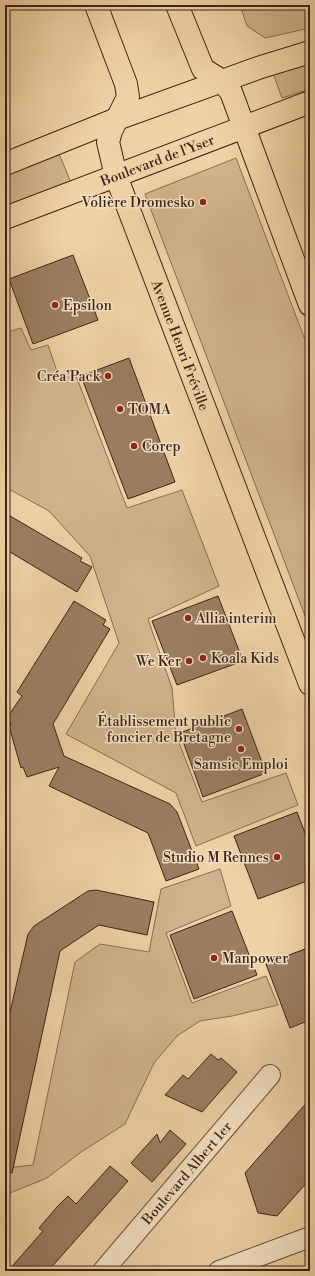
<svg xmlns="http://www.w3.org/2000/svg" width="315" height="1276" viewBox="0 0 315 1276" font-family="'Libre Bodoni',serif">
<style>
.green{fill:#d1b48d;stroke:#886c52}
.building{fill:#9b7e61;stroke:#3f2318}
.lines{fill:none;stroke-linecap:round;stroke-linejoin:round}
.minor-casing{stroke:#6b4f3b;stroke-width:22}
.major-casing{stroke:#3f2318;stroke-width:24}
.minor{stroke:#f5e2c4;stroke-width:20}
.major{stroke:#efd2a5;stroke-width:22}
.poi-dot{fill:#8f2418;stroke:#f5e2c4;stroke-width:1.5}
.labels{text-anchor:middle;stroke-width:3;stroke-linejoin:round;paint-order:stroke}
.street-label{font-size:14px;fill:#3f2318;stroke:#f5e2c4}
.poi-label{font-size:14px;fill:#3f2318;stroke:#f5e2c4;text-anchor:start}
</style>
<rect width="100%" height="100%" fill="#efd2a5"/>
<filter id="stains"><feTurbulence type="fractalNoise" baseFrequency=".005" numOctaves="4"/><feColorMatrix values="0 0 0 0 .2 0 0 0 0 .09 0 0 0 0 .02 0 0 0 .5 -.17"/></filter>
<radialGradient id="worn" r=".72"><stop offset=".6" stop-color="#630" stop-opacity="0"/><stop offset="1" stop-color="#630" stop-opacity=".3"/></radialGradient>
<g class="green">
<polygon points="240,5 310,5 310,28 265,38 247,26"/>
<polygon points="310,61 310,89 282,98 273,73"/>
<polygon points="57,149 72,185 5,210 5,172"/>
<polygon points="236,158 310,353 310,629 145,194"/>
<polygon points="21,328 31,350 48,345 59,377 75,373 127,508 182,490 219,586 148,619 172,688 176,735 202,802 286,773 298,805 196,846 176,793 66,734 119,643 90,556 49,511 5,487 5,333"/>
<polygon points="220,869 231,906 166,933 192,1003 266,976 278,1005 232,1016 200,1021 177,1036 154,1063 125,1124 81,1152 47,1178 5,1195 5,1168 33,1165 75,962 100,944 149,952 161,889"/>
</g>
<g class="building">
<polygon points="73,255 98,320 33,344 9,279"/>
<polygon points="129,358 175,482 128,499 81,376"/>
<polygon points="5,513 82,558 80,561 92,567 77,592 5,549"/>
<polygon points="218,596 243,661 177,685 152,621"/>
<polygon points="74,601 106,620 103,625 110,629 53,724 64,756 170,804 177,812 199,869 166,881 148,833 49,786 59,767 27,777 23,767 21,768 9,726 11,725 8,716 22,696 17,692"/>
<polygon points="242,709 266,773 203,797 180,733"/>
<polygon points="297,812 310,846 310,880 258,899 234,836"/>
<polygon points="96,890 154,902 147,935 99,925 60,951 12,1173 5,1172 5,1034 28,934 34,926 88,891"/>
<polygon points="232,911 257,975 194,999 170,935"/>
<polygon points="310,947 310,1020 290,1028 266,964"/>
<polygon points="211,1054 218,1060 221,1058 237,1072 202,1112 165,1095 183,1075 188,1079"/>
<polygon points="310,1099 310,1179 277,1216 258,1213 245,1173"/>
<polygon points="170,1130 186,1144 152,1182 131,1163 157,1134 160,1143"/>
<polygon points="110,1166 128,1181 48,1271 8,1271 43,1231 39,1228 57,1207 68,1196 76,1204"/>
</g>
<g class="lines">
<g class="minor-casing">
<g id="minor">
<path id="s1" d="M103 1271 270 1075"/>
<polyline points="219,1271 310,1237"/>
</g>
</g>
<g class="major-casing">
<g id="major">
<path id="s2" d="M96 5 126 84 128 97 111 131 108 142 116 176 310 684"/>
<polyline points="177,5 203,69 222,81 231,92 310,305"/>
<polyline points="5,164 117,119 261,67 310,52"/>
<path id="s3" d="M5 218 310 102"/>
</g>
</g>
<use href="#minor" class="minor"/>
<use href="#major" class="major"/>
</g>
<g class="poi-dot">
<circle cx="203" cy="202" r="4"/>
<circle cx="55" cy="305" r="4"/>
<circle cx="108" cy="376" r="4"/>
<circle cx="120" cy="409" r="4"/>
<circle cx="134" cy="446" r="4"/>
<circle cx="188" cy="618" r="4"/>
<circle cx="203" cy="658" r="4"/>
<circle cx="189" cy="661" r="4"/>
<circle cx="239" cy="729" r="4"/>
<circle cx="241" cy="749" r="4"/>
<circle cx="277" cy="857" r="4"/>
<circle cx="214" cy="958" r="4"/>
</g>
<g class="labels">
<g class="street-label">
<text dy="5" stroke="none"><textPath href="#s3" startOffset="163">Boulevard de l'Yser</textPath></text>
<text dy="5" stroke="none"><textPath href="#s2" startOffset="363">Avenue Henri Fréville</textPath></text>
<text dy="5" stroke="none"><textPath href="#s1" startOffset="129">Boulevard Albert 1er</textPath></text>
</g>
<g class="poi-label">
<text x="195" y="207" text-anchor="end">Volière Dromesko</text>
<text x="63" y="310">Epsilon</text>
<text x="100" y="381" text-anchor="end">Créa’Pack</text>
<text x="128" y="414">TOMA</text>
<text x="142" y="451">Corep</text>
<text x="196" y="623">Allia interim</text>
<text x="211" y="663">Koala Kids</text>
<text x="181" y="666" text-anchor="end">We Ker</text>
<text x="231" y="726" text-anchor="end">Établissement public<tspan x="231" dy="16">foncier de Bretagne</tspan></text>
<text x="241" y="769" text-anchor="middle">Samsic Emploi</text>
<text x="269" y="862" text-anchor="end">Studio M Rennes</text>
<text x="222" y="963">Manpower</text>
</g>
</g>
<rect width="315" height="1276" fill="none" stroke="#efd2a5" stroke-width="20"/>
<rect x="6" y="6" width="303" height="1264" fill="none" stroke="#3f2318" stroke-width="2"/>
<rect x="10" y="10" width="295" height="1256" fill="none" stroke="#3f2318"/>
<rect width="100%" height="100%" filter="url(#stains)"/>
<rect width="100%" height="100%" fill="url(#worn)"/>
</svg>
